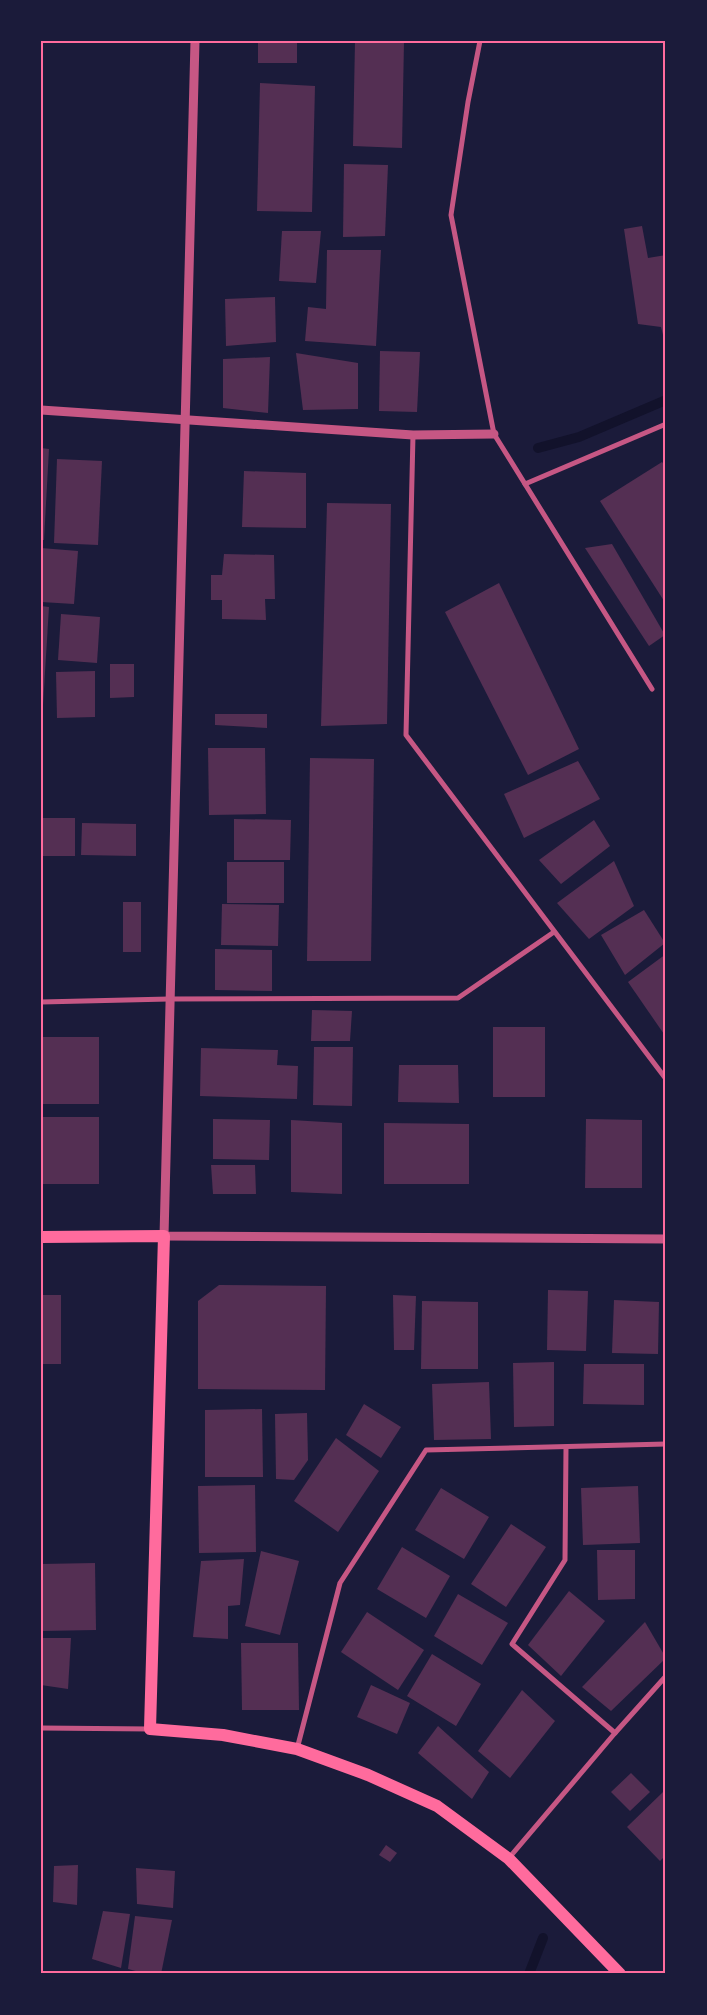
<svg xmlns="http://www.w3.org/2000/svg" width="707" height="2015" viewBox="0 0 707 2015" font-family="'Open Sans',sans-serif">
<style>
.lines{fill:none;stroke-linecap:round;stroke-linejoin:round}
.stream{stroke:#12122b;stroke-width:10}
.building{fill:#542f53}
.minor{stroke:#c65784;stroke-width:5}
.tertiary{stroke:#c65784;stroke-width:9}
.primary{stroke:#ff6b9d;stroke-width:12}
.neatline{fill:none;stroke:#ff6b9d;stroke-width:2}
</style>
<rect width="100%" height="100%" fill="#1b1b3a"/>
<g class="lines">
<g class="stream">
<polyline points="538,448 579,437 666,400"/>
<polyline points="529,1974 543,1938"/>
</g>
</g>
<g class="building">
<rect x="258" y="41" width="39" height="22"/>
<polygon points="355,41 404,41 402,148 353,146"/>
<polygon points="260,83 315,86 312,212 257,211"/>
<polygon points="344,164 388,165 385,236 343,237"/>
<polygon points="642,226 648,258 666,255 666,347 661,327 638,324 624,229"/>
<polygon points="282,231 321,231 316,283 279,281"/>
<polygon points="327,250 381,250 376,346 305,341 308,307 326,309"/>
<polygon points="275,297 276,342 226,346 225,299"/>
<polygon points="380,351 420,352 417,412 379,411"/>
<polygon points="296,353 358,363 358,409 303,410"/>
<polygon points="270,357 268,413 223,408 223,359"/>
<polygon points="41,448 49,449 44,540 41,540"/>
<polygon points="57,459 102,461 98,545 54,543"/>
<polygon points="662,462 666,467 666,604 600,501"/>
<polygon points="244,471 306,473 306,528 242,527"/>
<polygon points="327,503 391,504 387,724 321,726"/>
<polygon points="612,544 665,635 649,646 585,548"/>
<polygon points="41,548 78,551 74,604 41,602"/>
<polygon points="224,554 274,555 275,599 265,599 266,620 222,619 222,600 211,600 211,575 222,575"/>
<polygon points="499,583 579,749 528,775 445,612"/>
<polygon points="41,606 49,607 43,705 41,705"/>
<polygon points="61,614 100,617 97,663 58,660"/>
<polygon points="110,664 134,664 134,697 110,698"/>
<polygon points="95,671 95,717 57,718 56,672"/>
<polygon points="215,714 267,714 267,728 215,725"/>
<polygon points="208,748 265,748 266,814 209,815"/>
<polygon points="310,758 374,759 371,961 307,961"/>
<polygon points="578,761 600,799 524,838 504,794"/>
<rect x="41" y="818" width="34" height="38"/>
<polygon points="234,819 291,820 290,860 234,860"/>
<polygon points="594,820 610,846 561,884 539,860"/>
<polygon points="82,823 136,824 136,856 81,855"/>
<polygon points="614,861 634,906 589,939 557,903"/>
<rect x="227" y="862" width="57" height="41"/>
<rect x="123" y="902" width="18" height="50"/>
<polygon points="222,904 279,905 278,946 221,945"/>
<polygon points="644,910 665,943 625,975 601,935"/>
<polygon points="215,949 272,950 272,991 215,990"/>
<polygon points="666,954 666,1037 628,982"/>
<polygon points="312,1010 352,1011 350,1041 311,1041"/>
<rect x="493" y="1027" width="52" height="70"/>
<rect x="42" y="1037" width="57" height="67"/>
<polygon points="314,1047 353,1047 352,1106 313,1105"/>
<polygon points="201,1048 278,1050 277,1065 298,1066 297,1099 200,1096"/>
<polygon points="399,1065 458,1065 459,1103 398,1102"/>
<polygon points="41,1117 99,1117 99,1184 42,1184"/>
<polygon points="213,1119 270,1120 269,1160 213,1159"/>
<polygon points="586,1119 642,1120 642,1188 585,1188"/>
<polygon points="291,1120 342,1123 342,1194 291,1192"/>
<polygon points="384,1123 469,1124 469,1184 384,1184"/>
<polygon points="211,1165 255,1165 256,1194 213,1194"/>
<polygon points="219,1285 326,1286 325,1390 198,1389 198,1301"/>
<polygon points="548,1290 588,1291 586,1351 547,1350"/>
<rect x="41" y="1295" width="20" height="69"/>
<polygon points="393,1295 416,1296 414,1350 394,1350"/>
<polygon points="614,1300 659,1302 658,1354 612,1353"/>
<polygon points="422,1301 478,1302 478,1369 421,1369"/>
<polygon points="554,1362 554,1426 514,1427 513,1363"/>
<polygon points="584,1364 644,1364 644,1405 583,1404"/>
<polygon points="489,1382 491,1439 434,1440 432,1384"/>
<polygon points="364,1404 401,1427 381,1458 346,1435"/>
<polygon points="262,1409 263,1477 205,1477 205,1410"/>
<polygon points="307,1413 308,1460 294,1480 276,1479 275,1414"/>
<polygon points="336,1438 379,1471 338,1532 294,1501"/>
<polygon points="255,1485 256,1552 199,1553 198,1486"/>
<polygon points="638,1486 640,1543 583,1545 581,1488"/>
<polygon points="441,1488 489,1517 464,1559 415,1530"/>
<polygon points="511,1524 546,1547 506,1607 471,1584"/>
<polygon points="402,1547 450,1576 426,1618 377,1589"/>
<polygon points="597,1550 635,1550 635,1599 598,1600"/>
<polygon points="261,1551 299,1561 280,1635 245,1626"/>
<polygon points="244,1559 240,1605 228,1606 228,1639 193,1637 201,1561"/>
<polygon points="95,1563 96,1630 41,1631 41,1564"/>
<polygon points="569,1591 605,1621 561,1676 528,1645"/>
<polygon points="458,1594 508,1623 482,1665 434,1636"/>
<polygon points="367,1612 424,1650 398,1690 341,1652"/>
<polygon points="645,1622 666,1658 611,1711 582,1687"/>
<polygon points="41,1638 71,1638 68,1689 41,1685"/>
<polygon points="241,1643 298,1643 299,1710 242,1710"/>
<polygon points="432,1654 481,1684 456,1726 407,1696"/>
<polygon points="371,1685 410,1703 397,1734 357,1717"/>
<polygon points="522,1690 555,1721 510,1778 478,1751"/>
<polygon points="438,1726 489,1772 472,1799 418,1753"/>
<polygon points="631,1773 650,1792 630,1811 611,1792"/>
<polygon points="663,1792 666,1795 666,1855 660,1861 627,1827"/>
<polygon points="386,1845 397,1853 390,1862 379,1855"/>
<polygon points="78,1865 77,1905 53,1902 54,1866"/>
<polygon points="136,1868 175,1871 173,1908 137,1904"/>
<polygon points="103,1911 130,1914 121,1968 92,1959"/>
<polygon points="135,1916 172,1920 161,1974 147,1974 128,1969"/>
</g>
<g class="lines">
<g class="minor">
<polyline points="480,41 468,102 451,215 494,434 652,689"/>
<polyline points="413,435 406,735 666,1079"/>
<polyline points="525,484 666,424"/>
<polyline points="41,1002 169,999 458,998 554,932"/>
<polyline points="566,1448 565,1560 512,1644 615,1733"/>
<polyline points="41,1728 150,1729"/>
<polyline points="297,1749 340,1583 426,1450 666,1444"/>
<polyline points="509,1858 615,1733 666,1676"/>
</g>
<g class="tertiary">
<polyline points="195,41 164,1236 666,1239"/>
<polyline points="41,410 413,435 494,434"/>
</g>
<polyline class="primary" points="41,1237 164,1236 150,1729 223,1735 297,1749 368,1775 437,1806 509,1859 620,1974"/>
</g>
<rect width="707" height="2015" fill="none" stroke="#1b1b3a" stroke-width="85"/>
<rect x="42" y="42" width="622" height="1930" class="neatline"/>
</svg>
